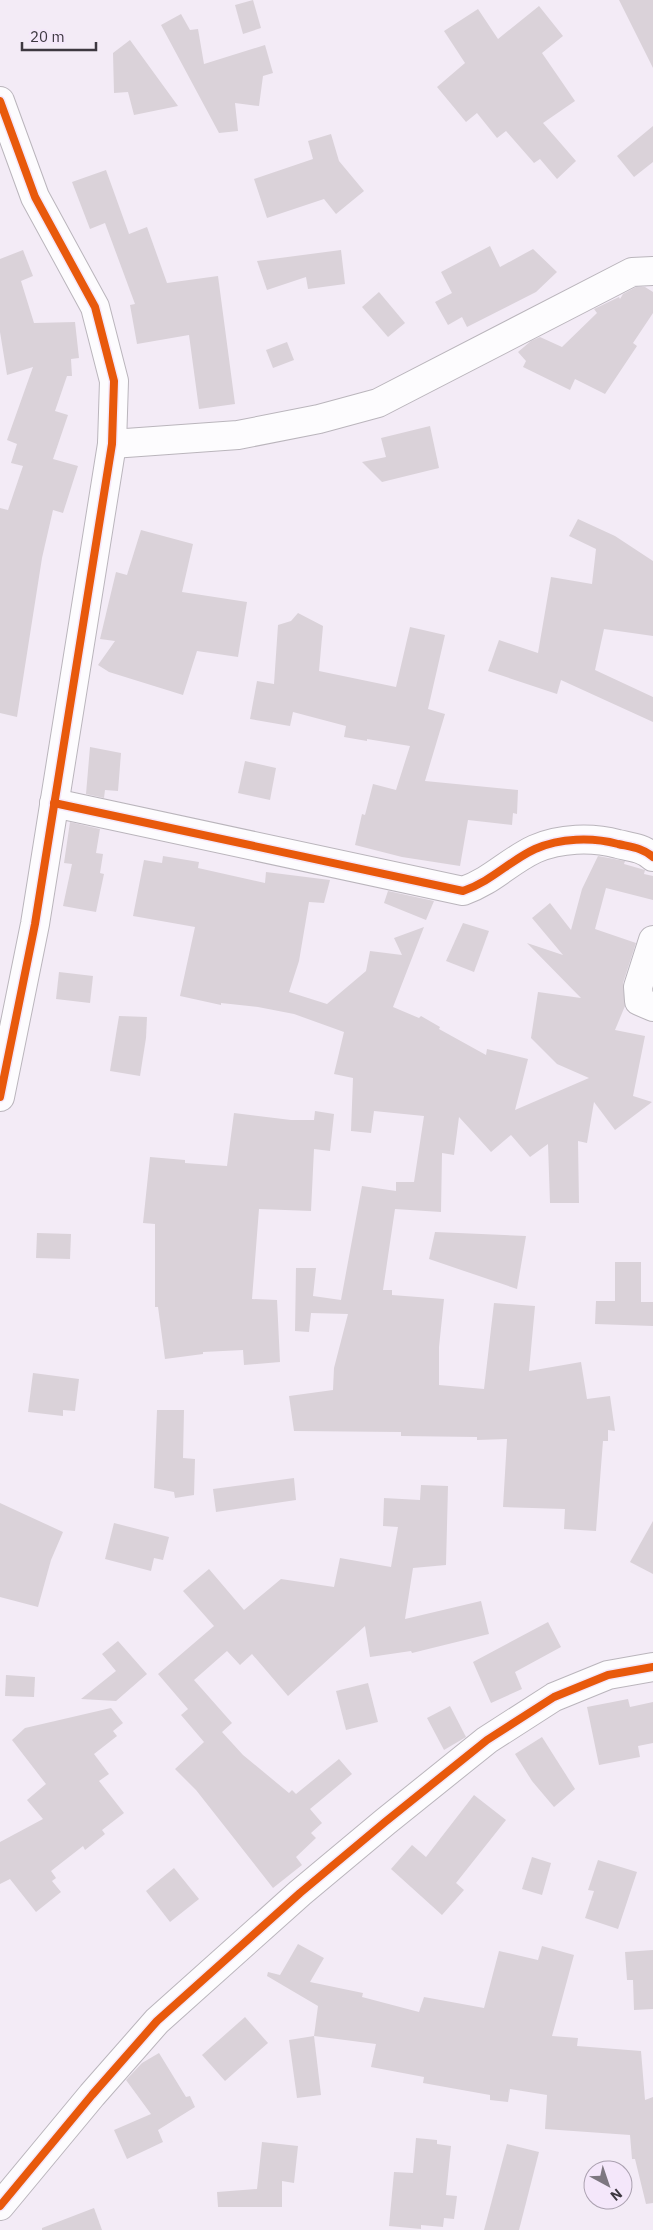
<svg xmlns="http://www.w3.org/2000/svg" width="653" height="2230" viewBox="0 0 653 2230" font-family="'IBM Plex Sans',sans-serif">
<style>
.building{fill:#dad2d9}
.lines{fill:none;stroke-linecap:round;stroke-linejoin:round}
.street-casing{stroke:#bab5bc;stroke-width:30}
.street{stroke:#fdfcfe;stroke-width:28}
.cycleway-casing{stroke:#f4e7fa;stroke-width:11}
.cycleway{stroke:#e8590c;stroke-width:8}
</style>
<rect width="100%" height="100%" fill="#f3ebf6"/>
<g class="building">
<polygon points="253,0 261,28 243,34 235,5"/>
<polygon points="619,0 653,0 653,68"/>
<polygon points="539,6 563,36 542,53 575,101 543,123 576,161 557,179 540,159 534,163 506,131 497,138 477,113 466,122 437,87 465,63 444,31 478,9 498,39"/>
<polygon points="181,14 190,30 198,29 204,64 265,45 273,73 263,76 259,106 235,103 238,131 219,133 161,25"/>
<polygon points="130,40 178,106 134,115 128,92 114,93 113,53"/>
<polygon points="653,126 653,162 634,177 617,156"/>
<polygon points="331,134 339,161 364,191 336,214 324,199 267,218 254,179 313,159 308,141"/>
<polygon points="106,170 129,234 147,227 167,283 218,276 235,404 199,409 189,335 137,344 130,305 135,304 105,223 90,229 72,182"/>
<polygon points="490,246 500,267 533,249 557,272 536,292 467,327 462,317 448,325 435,302 452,293 441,272"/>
<polygon points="23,250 33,276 21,281 34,323 75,322 79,358 71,359 72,376 67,376 55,411 68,415 53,459 78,466 63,513 53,510 42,558 17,717 0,713 0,508 8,510 23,466 11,463 17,444 7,440 33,367 7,375 0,332 0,259"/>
<polygon points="341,250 345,284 308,289 306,277 267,290 257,261"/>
<polygon points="636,287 645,287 653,292 653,313 633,343 637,346 605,394 575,379 570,390 523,367 526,361 518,352 531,341 540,337 562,347 597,313 594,309 619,297 620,299 623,294"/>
<polygon points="379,292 405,323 388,337 362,307"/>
<polygon points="287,342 294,360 273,368 266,350"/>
<polygon points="430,426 439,468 382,482 362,462 386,457 381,438"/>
<polygon points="578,519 615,536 653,561 653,636 604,629 595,670 653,697 653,722 561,680 557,694 488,671 499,640 538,653 551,577 592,584 596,549 569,536"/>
<polygon points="141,530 193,544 182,592 247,602 238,657 197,651 183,695 109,672 98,665 115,641 100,639 116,572 127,575"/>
<polygon points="298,613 323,626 319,671 396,687 410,627 445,635 428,709 445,714 425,781 518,790 517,814 513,813 512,825 468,820 460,866 402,857 355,845 362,814 365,815 373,784 396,790 410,746 367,739 367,741 344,737 346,726 293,712 290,726 250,719 257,681 274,684 278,625 291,621"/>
<polygon points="90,747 121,753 118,791 105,790 104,798 86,794"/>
<polygon points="245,761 276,768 270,800 238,793"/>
<polygon points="70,822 100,829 96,853 103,854 100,873 104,874 96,912 63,906 72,864 64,863"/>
<polygon points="163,856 199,862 198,868 265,883 266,872 330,880 324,903 309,902 299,961 289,992 327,1004 366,971 370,951 402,955 394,938 424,927 393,1007 419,1018 421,1016 440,1027 439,1029 486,1055 487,1049 528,1059 515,1110 589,1078 557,1064 531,1038 538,992 581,998 527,943 563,955 532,918 550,903 571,930 582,889 598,856 625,861 624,864 645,870 644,874 653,876 653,900 606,888 595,929 636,943 623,983 625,1006 615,1030 645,1036 633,1096 652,1102 615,1130 594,1102 587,1143 578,1141 579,1203 550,1203 548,1144 530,1157 511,1135 491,1152 459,1117 454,1155 442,1153 441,1212 395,1209 383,1290 392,1290 392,1295 444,1299 439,1347 439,1385 484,1389 494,1303 535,1306 529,1371 581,1362 587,1399 610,1396 615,1431 608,1430 608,1441 603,1441 596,1531 564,1529 565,1509 503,1507 507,1439 477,1440 477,1437 401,1436 401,1432 294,1431 289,1396 333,1390 334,1368 348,1314 311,1313 309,1332 295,1331 296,1268 316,1268 313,1296 341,1300 362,1186 396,1191 396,1182 414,1182 424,1116 374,1111 371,1133 351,1131 353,1078 334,1074 344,1032 294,1014 258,1007 221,1003 221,1005 180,996 195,927 133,916 144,860 162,863"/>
<polygon points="388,891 434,901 426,920 384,903"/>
<polygon points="463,923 489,931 474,972 446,961"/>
<polygon points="59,972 93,976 90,1003 56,999"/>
<polygon points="119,1016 147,1017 146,1038 140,1076 110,1071"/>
<polygon points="315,1111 334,1114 330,1151 314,1149 311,1211 259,1209 252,1299 277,1300 280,1362 244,1365 243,1350 203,1352 203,1354 165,1359 158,1307 155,1307 155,1224 143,1223 150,1157 185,1160 185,1163 227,1166 234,1113 291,1120 314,1120"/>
<polygon points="435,1232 526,1236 517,1289 429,1259"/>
<polygon points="37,1233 71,1234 70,1259 36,1258"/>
<polygon points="615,1262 641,1262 641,1302 653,1302 653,1326 595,1324 596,1301 615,1301"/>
<polygon points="33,1373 79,1379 75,1411 63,1410 63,1416 28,1412"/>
<polygon points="157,1410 184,1410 183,1458 195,1459 194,1495 175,1498 174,1492 154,1488"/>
<polygon points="294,1478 296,1500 216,1512 213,1489"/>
<polygon points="421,1485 448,1486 446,1565 413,1568 405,1619 481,1601 489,1634 412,1653 411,1651 370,1657 365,1626 288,1696 252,1654 240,1665 227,1651 194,1680 232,1723 222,1732 243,1755 289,1793 292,1790 296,1794 339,1759 352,1774 310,1809 322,1823 311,1833 316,1838 296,1857 302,1865 273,1888 196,1790 175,1769 204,1742 181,1715 188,1709 158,1674 214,1626 183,1591 209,1569 244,1610 281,1579 334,1587 340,1558 391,1567 398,1527 383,1526 384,1498 420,1500"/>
<polygon points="0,1503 63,1532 51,1560 38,1607 0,1597"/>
<polygon points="653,1521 653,1574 630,1562"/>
<polygon points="114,1523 169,1537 163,1560 154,1558 151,1571 105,1559"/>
<polygon points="548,1622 561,1647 515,1672 522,1689 491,1703 473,1662"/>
<polygon points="118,1641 147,1674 116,1701 81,1699 116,1671 102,1654"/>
<polygon points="6,1675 35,1677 34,1697 5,1696"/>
<polygon points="368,1683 378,1722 346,1730 336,1691"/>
<polygon points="628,1699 630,1707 653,1702 653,1743 638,1746 640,1757 599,1765 587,1707"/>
<polygon points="450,1706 466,1737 444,1750 427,1718"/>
<polygon points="111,1708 123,1723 113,1731 117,1736 94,1754 109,1774 99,1781 124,1813 102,1830 105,1834 85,1850 83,1846 51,1871 56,1878 52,1881 61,1892 36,1912 10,1879 0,1884 0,1842 43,1819 27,1800 46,1784 12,1740 25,1728"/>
<polygon points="542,1737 575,1789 554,1807 532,1781 515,1754"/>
<polygon points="474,1795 506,1820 456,1883 464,1890 442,1915 391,1869 412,1845 426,1857"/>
<polygon points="532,1857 551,1863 542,1895 522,1889"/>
<polygon points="598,1860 637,1872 618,1929 585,1918 594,1891 588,1890"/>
<polygon points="174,1868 199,1899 170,1922 146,1891"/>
<polygon points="298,1944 324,1958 310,1982 363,1993 362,1997 419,2012 424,1997 484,2008 499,1951 538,1960 542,1946 574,1955 552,2036 578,2038 577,2046 641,2051 645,2100 653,2097 653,2203 646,2204 635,2159 632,2159 630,2135 545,2129 547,2095 510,2089 508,2102 490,2100 490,2095 423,2083 424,2077 371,2067 376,2044 314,2036 318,2006 267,1976 268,1972 280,1975"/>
<polygon points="653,1950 653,2009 634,2010 633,1980 627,1980 625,1952"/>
<polygon points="245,2017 268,2043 225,2081 202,2055"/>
<polygon points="314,2036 321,2095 297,2098 289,2040"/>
<polygon points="159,2053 186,2097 190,2096 195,2107 158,2130 163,2142 127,2159 114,2130 151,2114 126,2080 142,2063"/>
<polygon points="416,2138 437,2140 437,2144 451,2146 446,2195 457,2196 454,2219 444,2218 443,2227 421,2225 421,2229 389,2226 394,2172 413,2173"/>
<polygon points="262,2142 298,2146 294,2183 282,2181 282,2207 218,2207 217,2192 257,2189"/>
<polygon points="507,2144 539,2152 519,2230 484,2230"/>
<polygon points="94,2208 102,2230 42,2230 42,2228"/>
</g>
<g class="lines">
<g class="street-casing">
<g id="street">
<polyline points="0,101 35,197 95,307 114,381 112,444 35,924 0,1097"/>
<polyline points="112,444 238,435 319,419 378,403 632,272 653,271"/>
<path d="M54 803 463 891C492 881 509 861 535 849 560 838 592 837 618 844 631 847 643 848 653 857"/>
<polyline points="653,940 638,987 639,1001 653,1007"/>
<polyline points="0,2206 92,2095 157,2021 300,1893 385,1822 487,1740 554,1697 608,1675 653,1667"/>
</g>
</g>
<use href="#street" class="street"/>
<g class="cycleway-casing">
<g id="cycleway">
<polyline points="0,101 35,197 95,307 114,381 112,444 35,924 0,1097"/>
<path d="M54 803 463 891C492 881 509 861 535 849 560 838 592 837 618 844 631 847 643 848 653 857"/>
<polyline points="0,2206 92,2095 157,2021 300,1893 385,1822 487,1740 554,1697 608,1675 653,1667"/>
</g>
</g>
<use href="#cycleway" class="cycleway"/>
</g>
<g transform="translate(608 2185) rotate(140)"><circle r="24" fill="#f4e7fa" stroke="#aba1b0"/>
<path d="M0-4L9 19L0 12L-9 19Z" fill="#7d7780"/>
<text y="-8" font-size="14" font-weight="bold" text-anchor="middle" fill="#3d3840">N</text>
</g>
<path d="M22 42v8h74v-8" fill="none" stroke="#3d3840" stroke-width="2.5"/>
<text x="30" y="42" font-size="15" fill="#3d3840" stroke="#f4e7fa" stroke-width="4" paint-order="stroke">20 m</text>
</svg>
